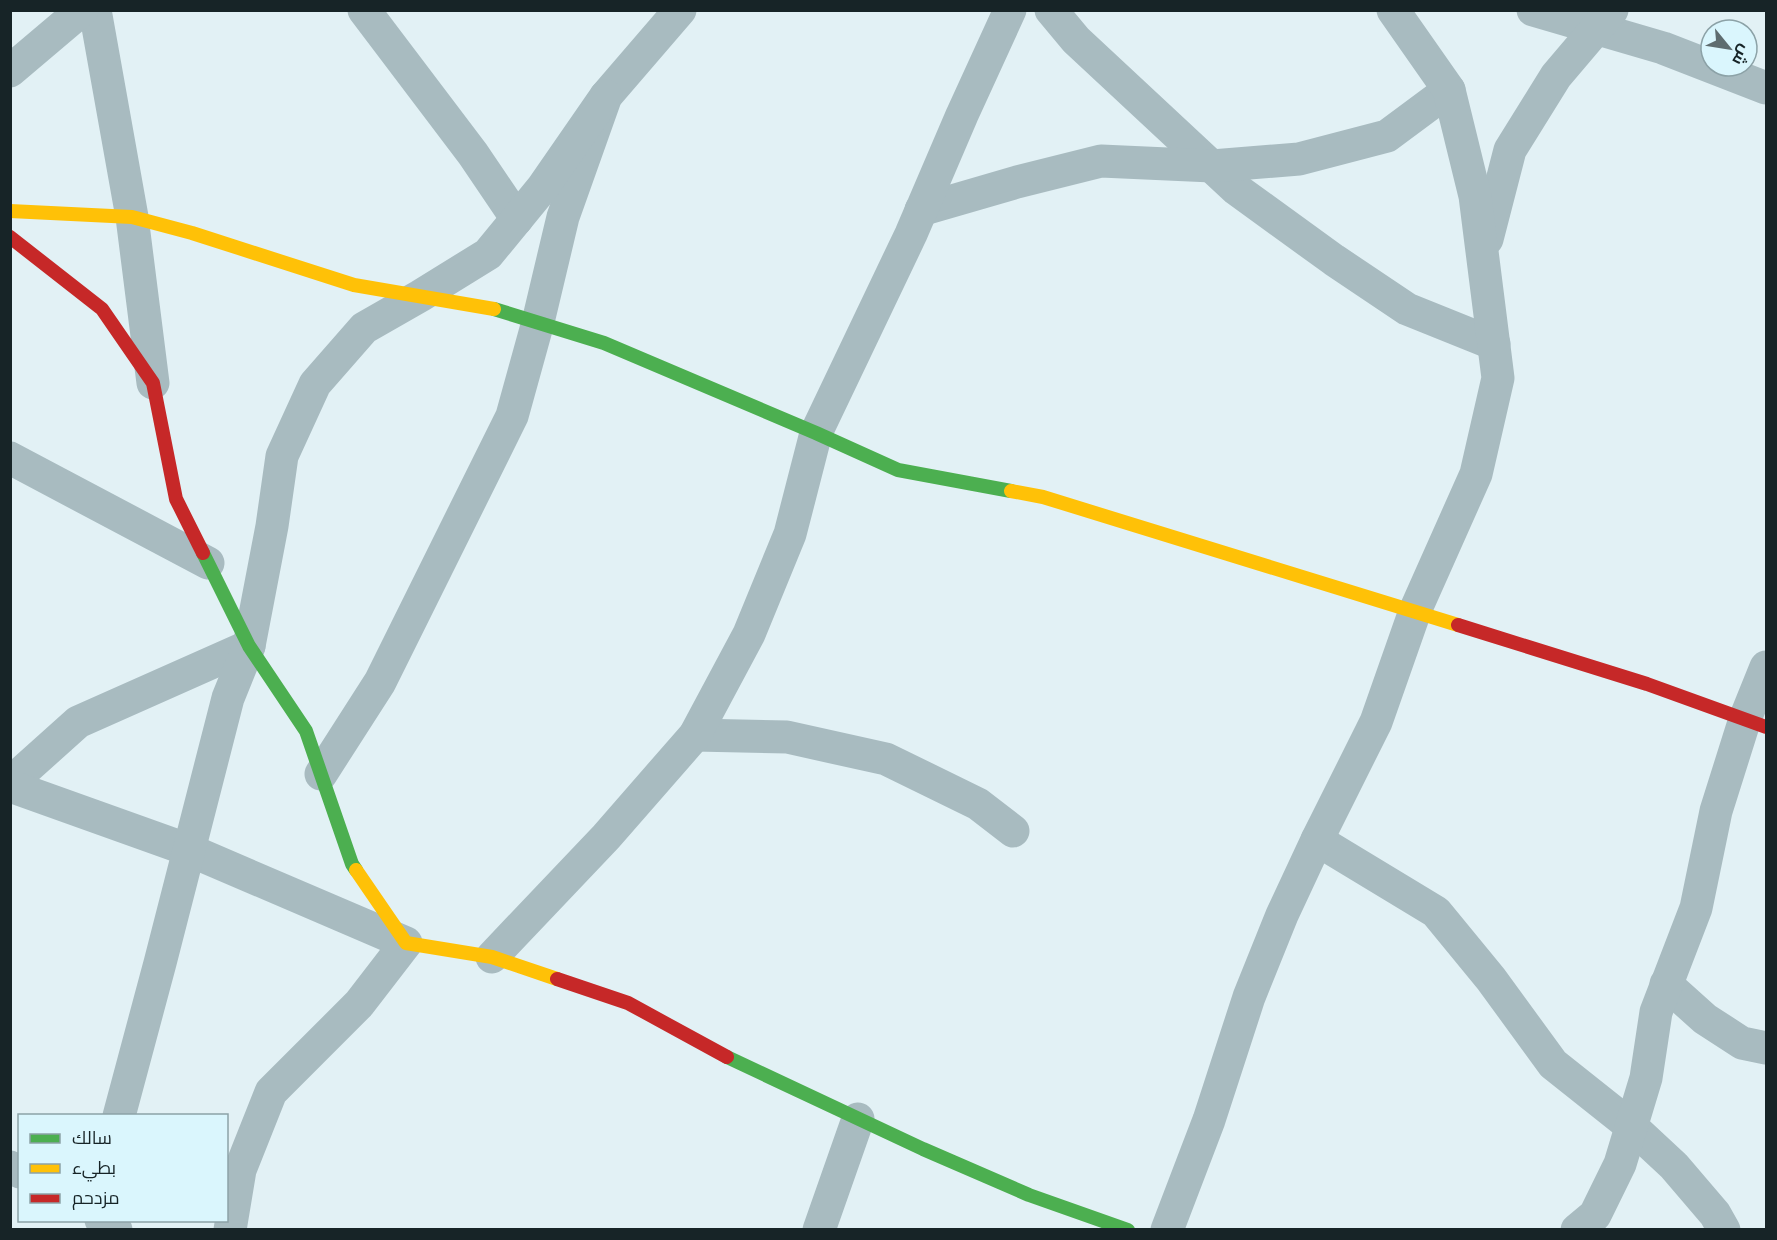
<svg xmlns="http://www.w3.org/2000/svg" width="1777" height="1240" viewBox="0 0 1777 1240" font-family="'Noto Serif',Cairo,serif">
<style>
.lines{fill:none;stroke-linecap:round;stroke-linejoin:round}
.street{stroke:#a8bbc0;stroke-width:33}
.fast{stroke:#4caf50;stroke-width:14}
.slow{stroke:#ffc107;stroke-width:14}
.jam{stroke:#c62828;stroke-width:14}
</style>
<rect width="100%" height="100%" fill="#e2f1f5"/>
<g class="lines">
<g class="street">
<polyline points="95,10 132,217 153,383"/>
<polyline points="364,10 473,154 517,219"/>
<polyline points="1051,10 1076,40 1236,189 1334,260 1407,309 1494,344"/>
<polyline points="1533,10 1663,48 1766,88"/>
<polyline points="10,71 82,10"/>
<polyline points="921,210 1017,182 1101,161 1212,166 1299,159 1387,136 1449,90"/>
<polyline points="1487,239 1510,150 1556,76 1612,10"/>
<polyline points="10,458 208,563"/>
<polyline points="695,735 787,737 886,759 978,804 1013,831"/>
<polyline points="321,774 380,682 512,416 538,322 563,217 606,96 680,10"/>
<polyline points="10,783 78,722 249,646"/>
<polyline points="10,786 189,850 406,943 359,1004 271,1092 240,1170 230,1230"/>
<polyline points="1317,840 1436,912 1491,979 1553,1064 1631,1126 1674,1166 1715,1214 1724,1230"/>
<polyline points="492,957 606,837 695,735 749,634 790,534 816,433 911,234 962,115 1010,10"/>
<polyline points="1666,984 1705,1019 1742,1043 1766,1048"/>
<polyline points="119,1116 160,963 228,698 249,646 272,526 282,456 315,384 364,328 420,296 488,254 543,187 606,96"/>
<polyline points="10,1167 20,1172"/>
<polyline points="101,1220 116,1230"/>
<polyline points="819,1230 858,1119"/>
<polyline points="1167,1230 1209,1120 1249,997 1282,915 1317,840 1376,722 1415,611 1476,474 1498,378 1475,196 1449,90 1393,10"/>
<polyline points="1577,1230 1595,1215 1620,1164 1646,1078 1656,1012 1696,908 1716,811 1745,719 1766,667"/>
</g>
<g class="fast">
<polyline points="494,309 604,343 816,433 898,470 1011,491"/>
<polyline points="203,553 249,646 306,731 352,864 356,870"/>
<polyline points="727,1057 923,1149 1029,1195 1128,1230"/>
</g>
<g class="slow">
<polyline points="10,211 132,217 192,233 354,285 494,309"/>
<polyline points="1011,491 1043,497 1458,625"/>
<polyline points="356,870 406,943 492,957 557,979"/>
</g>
<g class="jam">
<polyline points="10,237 102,309 153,383 176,499 203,553"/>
<polyline points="1458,625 1647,684 1766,727"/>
<polyline points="557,979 628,1003 727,1057"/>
</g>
</g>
<rect width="1777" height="1240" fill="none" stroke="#172427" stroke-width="24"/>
<rect x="18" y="1114" width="210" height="108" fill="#daf6fd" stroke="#8ca2a7" stroke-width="1.5"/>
<rect x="30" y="1134" width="30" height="9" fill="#4caf50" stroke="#8ca2a7" stroke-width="1.5"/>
<text x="72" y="1144" font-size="18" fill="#172427">سالك</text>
<rect x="30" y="1164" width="30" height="9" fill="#ffc107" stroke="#8ca2a7" stroke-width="1.5"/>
<text x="72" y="1174" font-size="18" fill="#172427">بطيء</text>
<rect x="30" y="1194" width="30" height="9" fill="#c62828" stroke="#8ca2a7" stroke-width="1.5"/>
<text x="72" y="1204" font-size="18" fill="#172427">مزدحم</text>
<g transform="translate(1729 48) rotate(120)"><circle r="28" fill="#daf6fd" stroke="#8ca2a7" stroke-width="1.5"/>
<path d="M0-4.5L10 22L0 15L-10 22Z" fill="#5e6c6f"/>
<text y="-9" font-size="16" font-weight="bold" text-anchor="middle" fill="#172427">ش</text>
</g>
</svg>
